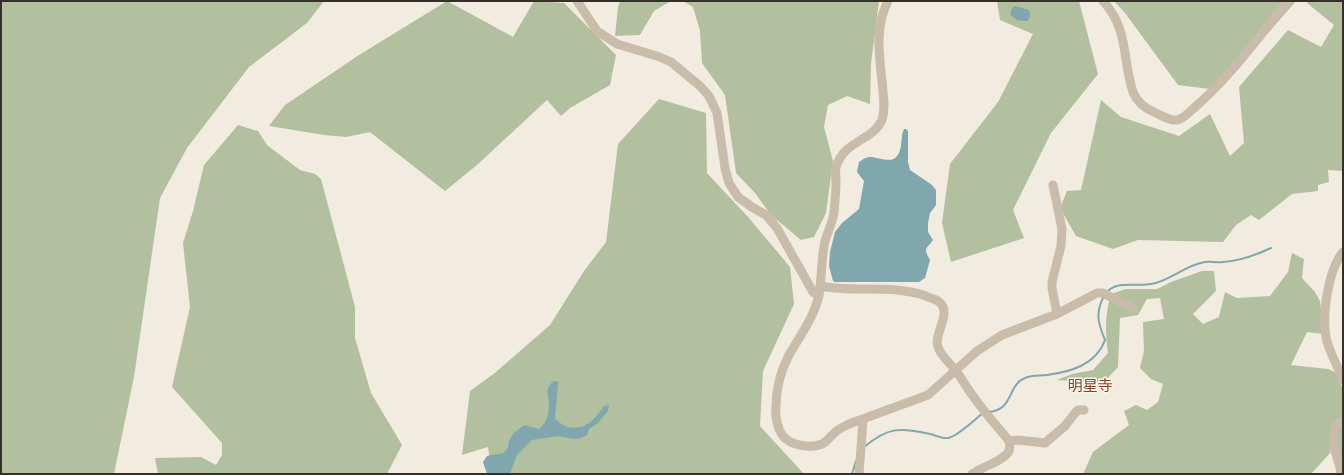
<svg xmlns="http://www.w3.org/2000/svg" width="1344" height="475" viewBox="0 0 1344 475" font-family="Manrope,'Noto Sans JP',sans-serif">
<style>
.green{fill:#b2c09f}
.water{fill:#7fa7ad}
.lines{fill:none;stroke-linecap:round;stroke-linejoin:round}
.stream{stroke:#7fa7ad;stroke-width:2}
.minor{stroke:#c9bcab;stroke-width:9}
.labels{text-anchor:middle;stroke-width:3;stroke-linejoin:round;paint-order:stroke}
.quarter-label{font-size:15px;fill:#824627;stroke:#f9f4eb}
</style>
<rect width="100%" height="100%" fill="#f2ebdf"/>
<g class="green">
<polygon points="1,1 324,1 307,23 249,67 187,148 160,198 134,377 114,474 1,474"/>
<polygon points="447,1 513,37 534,1 564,3 616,55 610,85 570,108 561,116 547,100 477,165 445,191 370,132 346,137 324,135 269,126 285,105 359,55"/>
<polygon points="620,1 671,1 654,11 640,35 615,36 618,7"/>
<polygon points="683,1 879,1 871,64 870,104 847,96 828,105 824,127 833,161 826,213 814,237 801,240 771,215 755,193 736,173 725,95 702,63 700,31 693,7"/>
<polygon points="997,1 1079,1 1098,74 1051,133 1013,210 1024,238 951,262 942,223 950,164 998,102 1033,34 1000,20"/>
<polygon points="1114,1 1296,1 1218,90 1178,85 1125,13"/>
<polygon points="1308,1 1343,1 1343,171 1328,170 1329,182 1318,185 1318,191 1292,194 1259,220 1251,215 1236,225 1223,242 1138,240 1113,249 1076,236 1060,208 1067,191 1081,190 1101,100 1121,117 1179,136 1210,114 1230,156 1244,143 1239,87 1288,30 1321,47 1334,25 1307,3"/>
<polygon points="659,99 706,113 707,173 749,218 790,267 794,304 763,371 760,426 804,474 492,474 488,447 462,455 470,391 496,372 550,325 584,271 606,242 618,144"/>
<polygon points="238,125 258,131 267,145 300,170 315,174 321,179 355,307 355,338 371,393 402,445 387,474 158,474 155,458 201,457 216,465 222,455 222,443 172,387 190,307 183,243 193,211 204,165"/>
<path d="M1292 253 1304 259 1302 278 1315 292 1320 301 1324 334 1307 332 1291 365 1328 369 1337 373 1343 390V417C1327 422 1330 440 1330 453L1311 474H1083L1093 452 1129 425 1124 411 1136 405 1147 410 1158 402 1163 384 1151 379 1140 368 1144 351 1143 322 1164 319 1160 298 1147 299 1138 315 1120 318 1118 367 1103 383 1057 380 1072 374 1093 370 1108 353C1105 332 1105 314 1111 294L1126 289H1157L1171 282 1202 271H1214L1216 291 1193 314 1203 324 1219 317 1225 292 1237 298 1270 296 1288 272Z"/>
<polygon points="1343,427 1343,469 1335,436 1339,429"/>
</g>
<g class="water">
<path d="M1015 6 1029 10 1030 16 1028 21C1019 21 1016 21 1010 14L1012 8Z"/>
<path d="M904 129H906L908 131V162L910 170 932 185 936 190V205L930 213 928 223V232L933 240C926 250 923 247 930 260L925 278 919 282H835L833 281 829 266 830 252 835 232 842 223 859 209 864 181 857 172 859 162C862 160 866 157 870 157 878 157 892 164 897 156 903 149 900 137 904 129Z"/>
<path d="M556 381 558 382V385L555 418C564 429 577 431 589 423 595 419 600 411 604 406L609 405 608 411 598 423 589 429 587 435 581 438 574 439 558 436 532 440 517 455 510 474H487L483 462 487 456C492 454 498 455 503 453 510 450 507 443 511 437 514 432 520 428 525 425L539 429C551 420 550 403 547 390L552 382Z"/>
</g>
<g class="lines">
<g class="stream">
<path d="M1107 292C1118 280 1136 287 1151 284 1170 281 1185 265 1205 262 1211 261 1217 263 1223 262 1239 261 1256 255 1271 248"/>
<path d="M989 412C1014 410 1007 385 1025 378 1032 375 1040 376 1047 375 1070 372 1096 365 1105 340 1098 323 1095 313 1104 296"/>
<path d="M864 447C888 427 900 427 930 434 935 435 942 439 948 438 958 436 974 420 983 413"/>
<polyline points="852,474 856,461"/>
</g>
<g class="minor">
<polyline points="577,1 597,31 617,44 660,57 671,62 700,86 709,96 717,113 725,168 729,183 738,197 752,207 766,215 777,228 813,292 819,296"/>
<path d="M888 1C875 26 879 55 882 81 883 94 886 108 882 120 873 141 844 140 836 167 835 171 836 177 836 182 836 192 835 202 834 212 833 222 828 231 825 241 821 259 822 277 819 295 814 318 799 337 788 357 780 373 776 389 776 407 775 416 777 428 783 436 790 445 810 449 822 444 828 441 832 434 838 430 841 428 845 426 849 424L928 395 977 351 1002 335 1057 314 1097 293H1103L1134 309"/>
<path d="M1103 1C1129 29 1122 59 1133 92 1137 102 1144 108 1154 112 1160 115 1169 121 1177 120 1184 119 1189 112 1194 108 1230 77 1258 38 1288 1"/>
<polyline points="1053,185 1062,229 1061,246 1052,282 1052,288 1057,314"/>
<path d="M1343 252C1328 270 1322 314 1326 337 1328 349 1338 367 1343 380"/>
<path d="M820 286C855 293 892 284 926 296 930 298 935 299 938 301 954 312 933 333 938 347 941 356 950 363 956 371 962 379 967 388 973 396 984 412 997 426 1009 441 1010 445 1010 448 1009 451 1004 461 981 467 972 474"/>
<polyline points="1009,441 1018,440 1045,443 1065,426 1075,413 1078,410 1084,410"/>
<polyline points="859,474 863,420"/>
<path d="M1340 474 1341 471C1337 456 1329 441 1336 426L1343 422"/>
</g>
</g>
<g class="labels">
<g class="quarter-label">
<text x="1090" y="391">明星寺</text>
</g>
</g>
<rect width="1344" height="475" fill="none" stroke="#37302a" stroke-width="4"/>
</svg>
